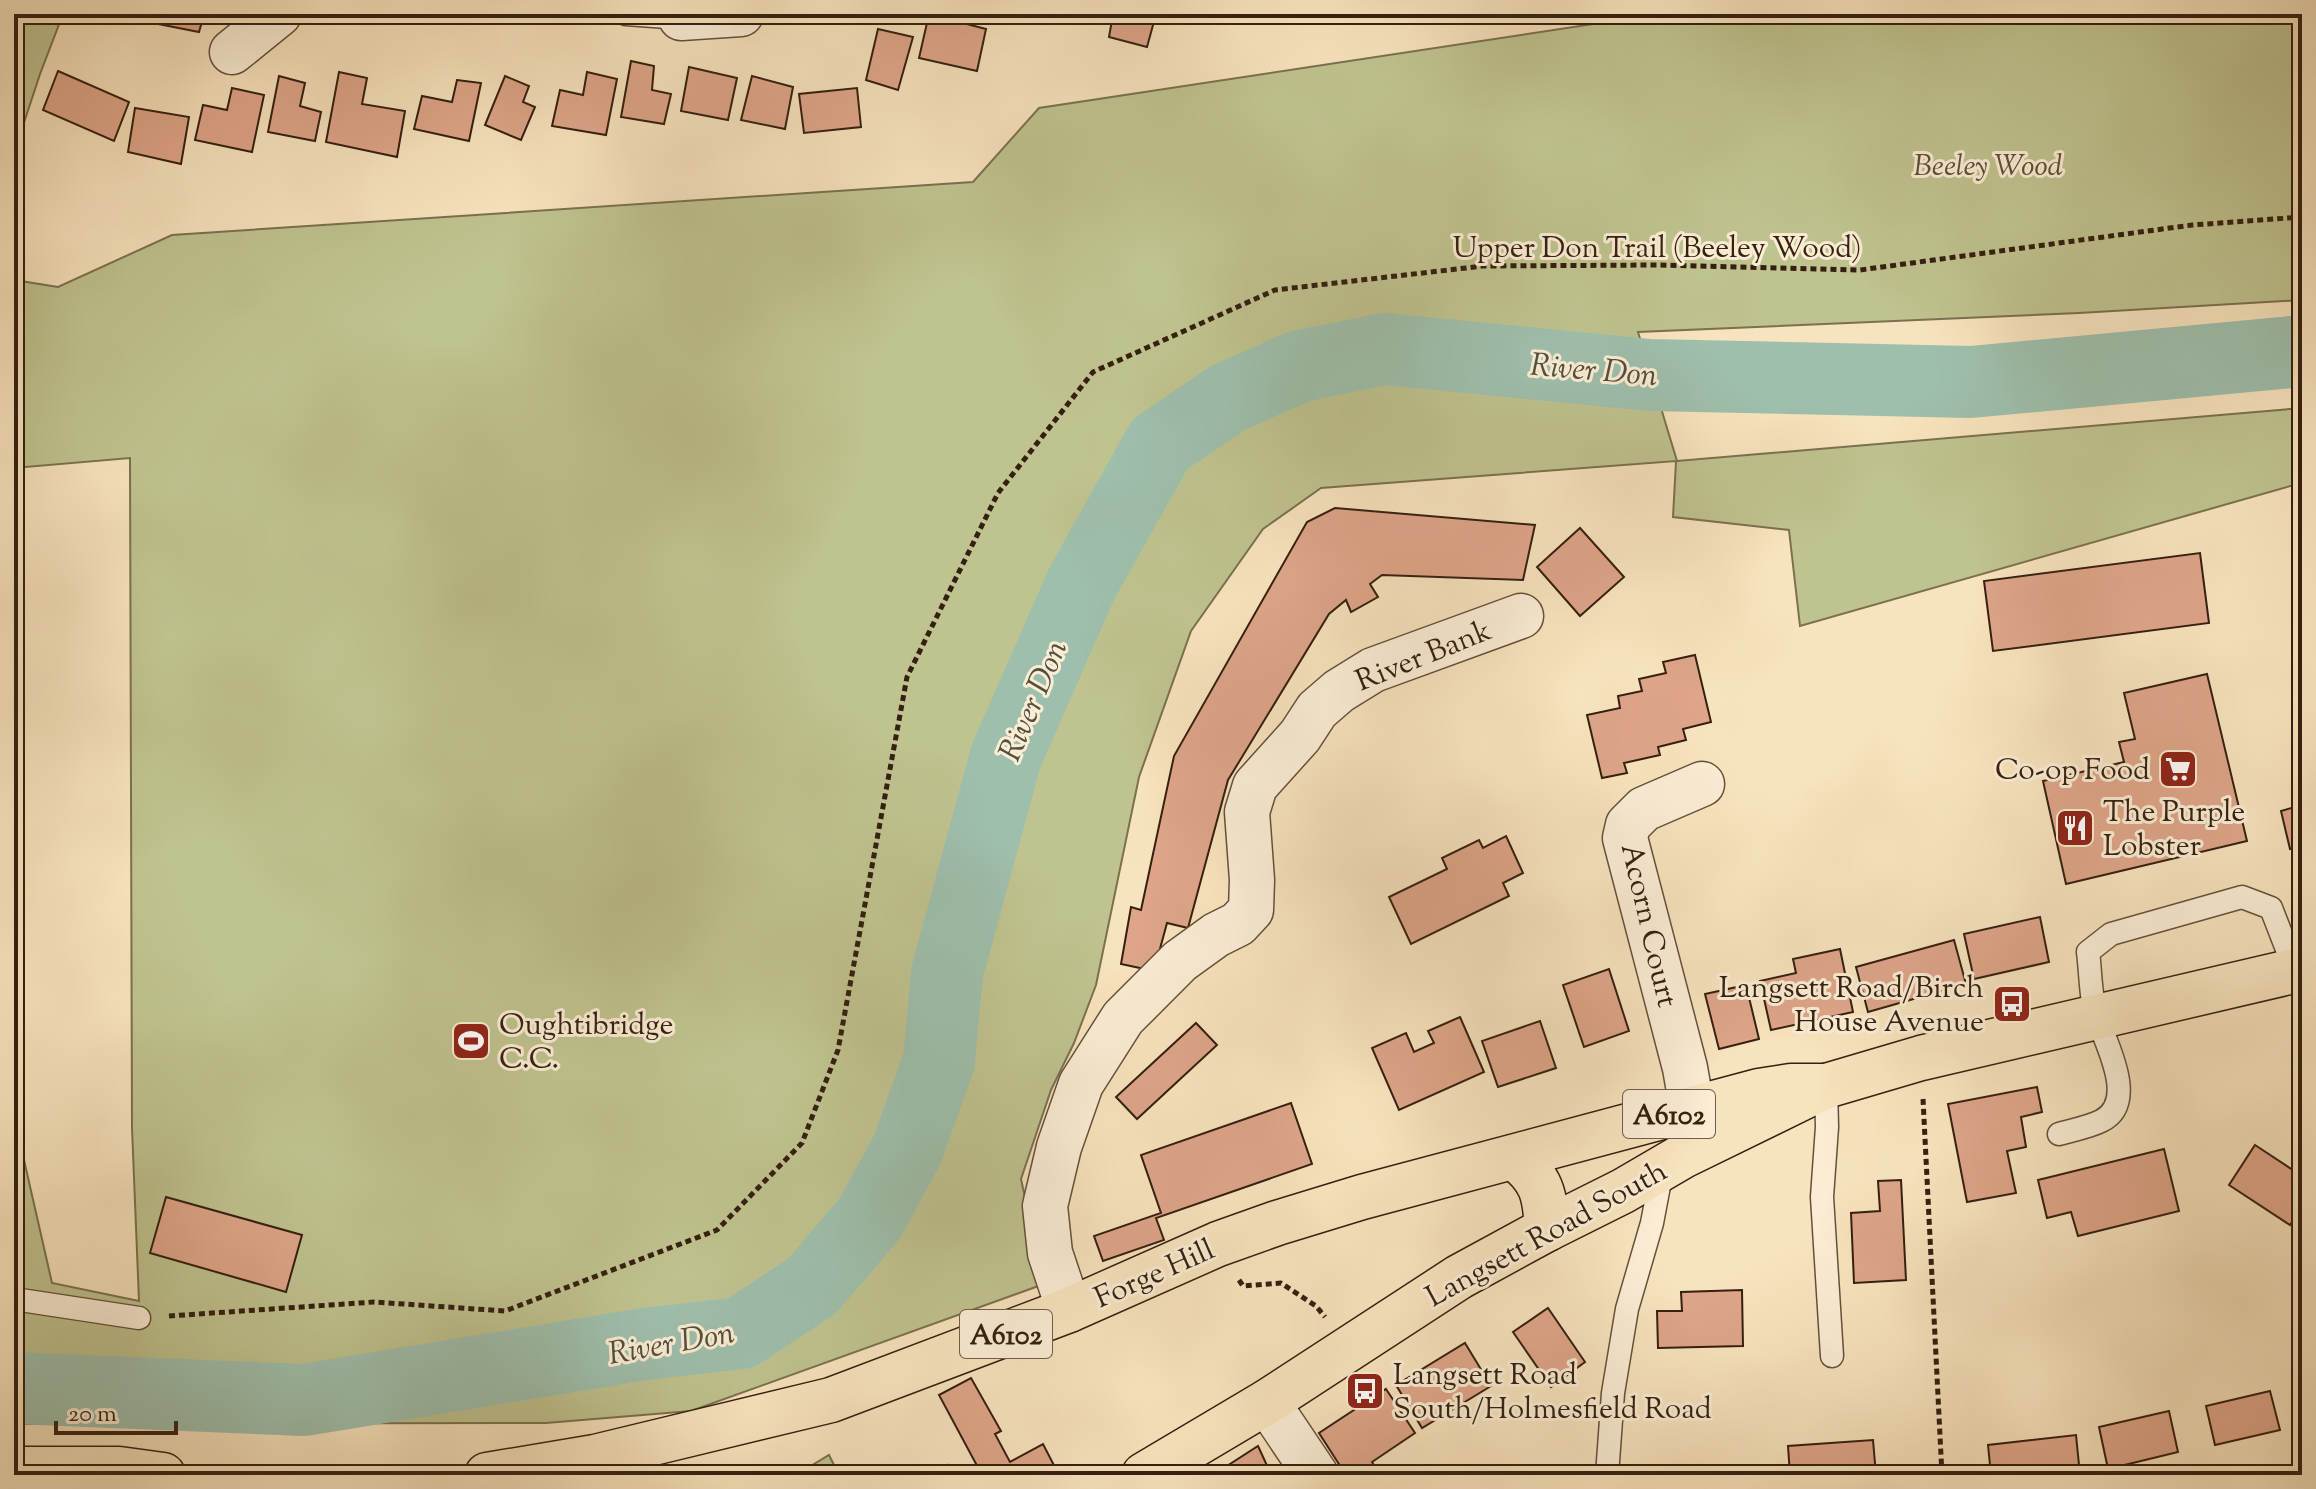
<svg xmlns="http://www.w3.org/2000/svg" width="2316" height="1489" viewBox="0 0 2316 1489" font-family="'Sorts Mill Goudy',serif">
<style>
.green{fill:#bfc38f;stroke:#7a7150;stroke-width:2}
.lines{fill:none;stroke-linecap:round;stroke-linejoin:round}
.river{stroke:#9ebfac;stroke-width:72}
.building{fill:#dea589;stroke:#351f10;stroke-width:2}
.lane-casing{stroke:#66503b;stroke-width:25}
.street-casing{stroke:#66503b;stroke-width:47}
.primary-casing{stroke:#351f10;stroke-width:47}
.path{stroke:#351f10;stroke-width:5;stroke-dasharray:6 4;stroke-linecap:butt}
.lane{stroke:#faedd4;stroke-width:22}
.street{stroke:#faedd4;stroke-width:44}
.primary{stroke:#f7e3bd;stroke-width:44}
.labels{text-anchor:middle;stroke-width:6;stroke-linejoin:round;paint-order:stroke}
.shield{fill:#faedd4;stroke:#705d4b;stroke-width:2}
.shield-label{font-size:28px;font-weight:bold;fill:#351f10}
.park-label{font-size:30px;font-style:italic;fill:#5e5036;stroke:#faedd4}
.street-label{font-size:30px;fill:#351f10;stroke:#faedd4}
.poi-label{font-size:30px;fill:#351f10;stroke:#faedd4;text-anchor:start}
.water-label{font-size:32px;font-style:italic;fill:#544f3f;stroke:#faedd4}
</style>
<rect width="100%" height="100%" fill="#f7e3bd"/>
<filter id="stains"><feTurbulence type="fractalNoise" baseFrequency=".0025" numOctaves="4"/><feColorMatrix values="0 0 0 0 .2 0 0 0 0 .09 0 0 0 0 .02 0 0 0 .5 -.17"/></filter>
<radialGradient id="worn" r=".72"><stop offset=".6" stop-color="#630" stop-opacity="0"/><stop offset="1" stop-color="#630" stop-opacity=".3"/></radialGradient>
<g class="green">
<polygon points="14,14 63,14 40,74 14,153"/>
<polygon points="1659,14 2302,14 2302,300 2079,313 1638,332 1677,461 2302,408 2302,487 2301,483 1800,626 1789,530 1673,517 1676,461 1321,488 1263,529 1191,631 1139,777 1096,985 1074,1043 1051,1090 1021,1179 1044,1284 691,1411 546,1423 14,1424 14,1138 19,1138 52,1283 139,1301 132,1128 130,458 14,468 14,280 58,287 172,235 973,182 1039,108"/>
<polygon points="829,1455 839,1475 796,1475"/>
</g>
<g class="lines">
<polyline class="river" points="14,1388 304,1400 645,1344 741,1333 812,1286 870,1218 907,1150 939,1061 947,973 1006,756 1082,583 1160,444 1228,398 1300,366 1385,349 1649,375 1971,382 2302,351"/>
</g>
<g class="building">
<polygon points="156,14 204,14 199,32 153,23"/>
<polygon points="929,14 965,14 963,23 986,29 977,71 919,58"/>
<polygon points="1085,14 1156,14 1147,47 1109,37 1112,20"/>
<polygon points="878,29 913,37 898,90 866,80"/>
<polygon points="631,61 654,66 652,90 671,94 664,124 621,117"/>
<polygon points="689,67 737,78 728,120 681,111"/>
<polygon points="58,71 129,102 114,141 43,110"/>
<polygon points="339,72 367,78 362,104 405,111 397,157 326,142"/>
<polygon points="587,72 617,79 606,135 552,126 560,90 583,95"/>
<polygon points="279,76 305,83 300,106 321,112 315,141 268,132"/>
<polygon points="505,76 529,86 523,102 535,107 521,140 485,125"/>
<polygon points="752,76 793,87 785,129 741,120"/>
<polygon points="457,80 481,83 469,141 414,129 422,96 452,102"/>
<polygon points="232,88 264,95 252,152 195,140 203,105 227,110"/>
<polygon points="857,88 861,127 804,133 799,94"/>
<polygon points="135,108 189,117 181,164 128,152"/>
<polygon points="1335,508 1535,525 1523,580 1382,575 1370,584 1378,597 1351,612 1346,600 1329,614 1228,780 1188,928 1167,923 1154,971 1121,964 1131,907 1141,910 1174,756 1307,522"/>
<polygon points="1580,528 1624,577 1580,616 1537,567"/>
<polygon points="2200,553 2209,623 1993,651 1984,581"/>
<polygon points="1695,655 1711,722 1683,729 1686,740 1658,747 1660,755 1624,763 1627,773 1602,778 1587,715 1620,708 1618,696 1642,691 1639,679 1666,673 1663,662"/>
<polygon points="2207,674 2247,841 2066,884 2043,781 2124,762 2119,742 2135,739 2124,693"/>
<polygon points="2302,805 2302,846 2290,849 2281,811"/>
<polygon points="1506,836 1523,873 1503,883 1509,896 1411,944 1389,897 1447,869 1442,858 1479,840 1483,848"/>
<polygon points="2040,917 2049,962 1974,979 1964,934"/>
<polygon points="1954,940 1966,984 1868,1012 1856,967"/>
<polygon points="1840,949 1853,1012 1771,1030 1760,981 1796,973 1793,959"/>
<polygon points="1609,969 1629,1031 1584,1047 1563,985"/>
<polygon points="1746,985 1759,1039 1719,1049 1705,994"/>
<polygon points="1460,1017 1484,1072 1399,1110 1372,1048 1406,1033 1414,1052 1434,1043 1428,1031"/>
<polygon points="1540,1021 1556,1068 1498,1087 1482,1041"/>
<polygon points="1196,1023 1217,1045 1137,1119 1116,1097"/>
<polygon points="14,1056 20,1056 23,1111 14,1111"/>
<polygon points="2037,1087 2042,1112 2021,1117 2026,1147 2007,1151 2016,1193 1967,1202 1948,1104"/>
<polygon points="1291,1103 1312,1164 1156,1218 1164,1240 1103,1261 1094,1236 1161,1213 1141,1155"/>
<polygon points="2255,1145 2302,1176 2302,1207 2290,1225 2229,1185"/>
<polygon points="2164,1149 2179,1211 2078,1236 2071,1212 2047,1218 2038,1180"/>
<polygon points="1901,1180 1906,1280 1854,1283 1851,1213 1880,1211 1878,1181"/>
<polygon points="166,1197 302,1235 286,1292 150,1253"/>
<polygon points="1742,1290 1743,1346 1658,1348 1657,1311 1682,1311 1681,1292"/>
<polygon points="1548,1308 1585,1362 1551,1387 1513,1332"/>
<polygon points="1465,1343 1491,1386 1422,1428 1396,1385"/>
<polygon points="971,1378 1001,1431 995,1434 1010,1462 1043,1444 1059,1475 982,1475 939,1395"/>
<polygon points="1386,1389 1415,1433 1372,1462 1380,1475 1346,1475 1319,1433"/>
<polygon points="2270,1391 2280,1430 2215,1445 2206,1406"/>
<polygon points="2169,1411 2178,1452 2108,1469 2099,1427"/>
<polygon points="2076,1435 2080,1475 1991,1475 1988,1445"/>
<polygon points="1873,1440 1876,1475 1790,1475 1788,1446"/>
<polygon points="1258,1446 1270,1472 1265,1475 1217,1475 1216,1473"/>
<polygon points="948,1465 953,1475 933,1475 933,1474"/>
<polygon points="976,1465 982,1475 959,1475"/>
</g>
<g class="lines">
<g class="lane-casing">
<g id="lane">
<polyline points="626,14 681,18"/>
<polyline points="1826,1086 1827,1127 1822,1197 1832,1356"/>
<path d="M2059 1134C2073 1130 2089 1127 2101 1121 2138 1103 2107 1046 2098 1020 2090 1000 2091 974 2088 952L2111 934 2242 897 2271 908 2295 970"/>
<polyline points="14,1299 139,1318"/>
<polyline points="1607,1475 1613,1393 1627,1309 1652,1223 1662,1170"/>
</g>
</g>
<g class="street-casing">
<g id="street">
<polyline points="681,18 741,14"/>
<polyline points="232,52 279,14"/>
<polyline points="1692,1108 1685,1068 1625,838 1628,825 1644,809 1702,784"/>
<polyline points="1069,1310 1050,1253 1045,1206 1059,1147 1081,1084 1123,1018 1180,961 1216,935 1238,924 1251,910 1252,880 1247,812 1255,786 1300,736 1317,710 1339,691 1373,670 1521,616"/>
<polyline points="1267,1402 1316,1475"/>
</g>
</g>
<g class="primary-casing">
<g id="primary">
<path d="M1514 1157C1542 1179 1545 1194 1547 1229"/>
<polyline points="14,1469 119,1469 163,1475"/>
<polyline points="487,1475 595,1457 831,1400 1069,1310 1218,1244 1277,1223 1362,1197 1759,1091 1791,1086 1826,1086"/>
<polyline points="1144,1475 1267,1402 1459,1277 1547,1229 1623,1191 1683,1156 1826,1086 1921,1058 2302,969"/>
</g>
</g>
<g class="path">
<polyline points="1923,1099 1942,1475"/>
<polyline points="1239,1280 1243,1286 1281,1283 1316,1306 1325,1317"/>
<polyline points="169,1316 374,1302 505,1311 717,1230 802,1143 838,1050 907,677 998,493 1093,372 1275,290 1483,266 1657,265 1860,270 2192,225 2302,217"/>
</g>
<use href="#lane" class="lane"/>
<use href="#street" class="street"/>
<use href="#primary" class="primary"/>
</g>
<defs>
<g id="supermarket-square" transform="scale(2)"><rect x="-9" y="-9" width="18" height="18" rx="4" fill="#8f2418" stroke="#faedd4"/><path d="M-6-5.5h2.5l.6 2H6L4.5 2H-2.5L-4.4-4H-6ZM-1.5 3.2a1.3 1.3 0 1 0 .1 0ZM3 3.2a1.3 1.3 0 1 0 .1 0Z" fill="#fff"/></g>
<g id="restaurant-square" transform="scale(2)"><rect x="-9" y="-9" width="18" height="18" rx="4" fill="#8f2418" stroke="#faedd4"/><path d="M-5-6h1v4h1v-4h1v4h1v-4h1v5L-1.5 .5V6h-2V.5L-5-1ZM5-6V6H3V1.5H1.5Q1.5-4 5-6Z" fill="#fff"/></g>
<g id="bus-square" transform="scale(2)"><rect x="-9" y="-9" width="18" height="18" rx="4" fill="#8f2418" stroke="#faedd4"/><path d="M-5-6H5V4H4V6H2V4H-2V6H-4V4H-5ZM-3.5-4V0h7V-4ZM-3.5 1.2v1.5H-2V1.2ZM2 1.2v1.5H3.5V1.2Z" fill="#fff"/></g>
<g id="stadium-square" transform="scale(2)"><rect x="-9" y="-9" width="18" height="18" rx="4" fill="#8f2418" stroke="#faedd4"/><path d="M0-5a6.5 5 0 1 0 0 10a6.5 5 0 1 0 0-10ZM-3.5-1.8h7v3.6h-7Z" fill="#fff"/></g>
</defs>
<g fill-rule="evenodd">
<use href="#supermarket-square" x="2178" y="769"/>
<use href="#restaurant-square" x="2075" y="828"/>
<use href="#bus-square" x="2012" y="1004"/>
<use href="#stadium-square" x="471" y="1041"/>
<use href="#bus-square" x="1365" y="1391"/>
</g>
<g class="labels">
<g class="shield">
<rect x="1623" y="1090" width="92" height="48" rx="6"/>
<rect x="960" y="1310" width="92" height="48" rx="6"/>
</g>
<g class="shield-label">
<text x="1669" y="1124">A6102</text>
<text x="1006" y="1344">A6102</text>
</g>
<g class="park-label">
<text x="1988" y="175">Beeley Wood</text>
</g>
<g class="street-label">
<text x="1657" y="257">Upper Don Trail (Beeley Wood)</text>
<text transform="translate(1423 655) rotate(-22)" y="10">River Bank</text>
<text transform="translate(1650 925) rotate(77)" y="10">Acorn Court</text>
<text transform="translate(1546 1233) rotate(-29)" y="10">Langsett Road South</text>
<text transform="translate(1154 1273) rotate(-24)" y="10">Forge Hill</text>
</g>
<g class="poi-label">
<text x="2150" y="779" text-anchor="end">Co-op Food</text>
<text x="2103" y="821">The Purple<tspan x="2103" dy="34">Lobster</tspan></text>
<text x="1984" y="997" text-anchor="end">Langsett Road/Birch<tspan x="1984" dy="34">House Avenue</tspan></text>
<text x="499" y="1034">Oughtibridge<tspan x="499" dy="34">C.C.</tspan></text>
<text x="1393" y="1384">Langsett Road<tspan x="1393" dy="34">South/Holmesfield Road</tspan></text>
</g>
<g class="water-label">
<text transform="translate(1594 369) rotate(5)" y="11">River Don</text>
<text transform="translate(1032 700) rotate(-67)" y="11">River Don</text>
<text transform="translate(671 1342) rotate(-10)" y="11">River Don</text>
</g>
</g>
<rect width="2316" height="1489" fill="none" stroke="#f7e3bd" stroke-width="48"/>
<rect x="16" y="16" width="2284" height="1457" fill="none" stroke="#351f10" stroke-width="4"/>
<rect x="24" y="24" width="2268" height="1441" fill="none" stroke="#351f10" stroke-width="2"/>
<path d="M56 1421v12h120v-12" fill="none" stroke="#351f10" stroke-width="4"/>
<text x="68" y="1421" font-size="24" fill="#351f10" stroke="#faedd4" stroke-width="6" paint-order="stroke">20 m</text>
<rect width="100%" height="100%" filter="url(#stains)"/>
<rect width="100%" height="100%" fill="url(#worn)"/>
</svg>
